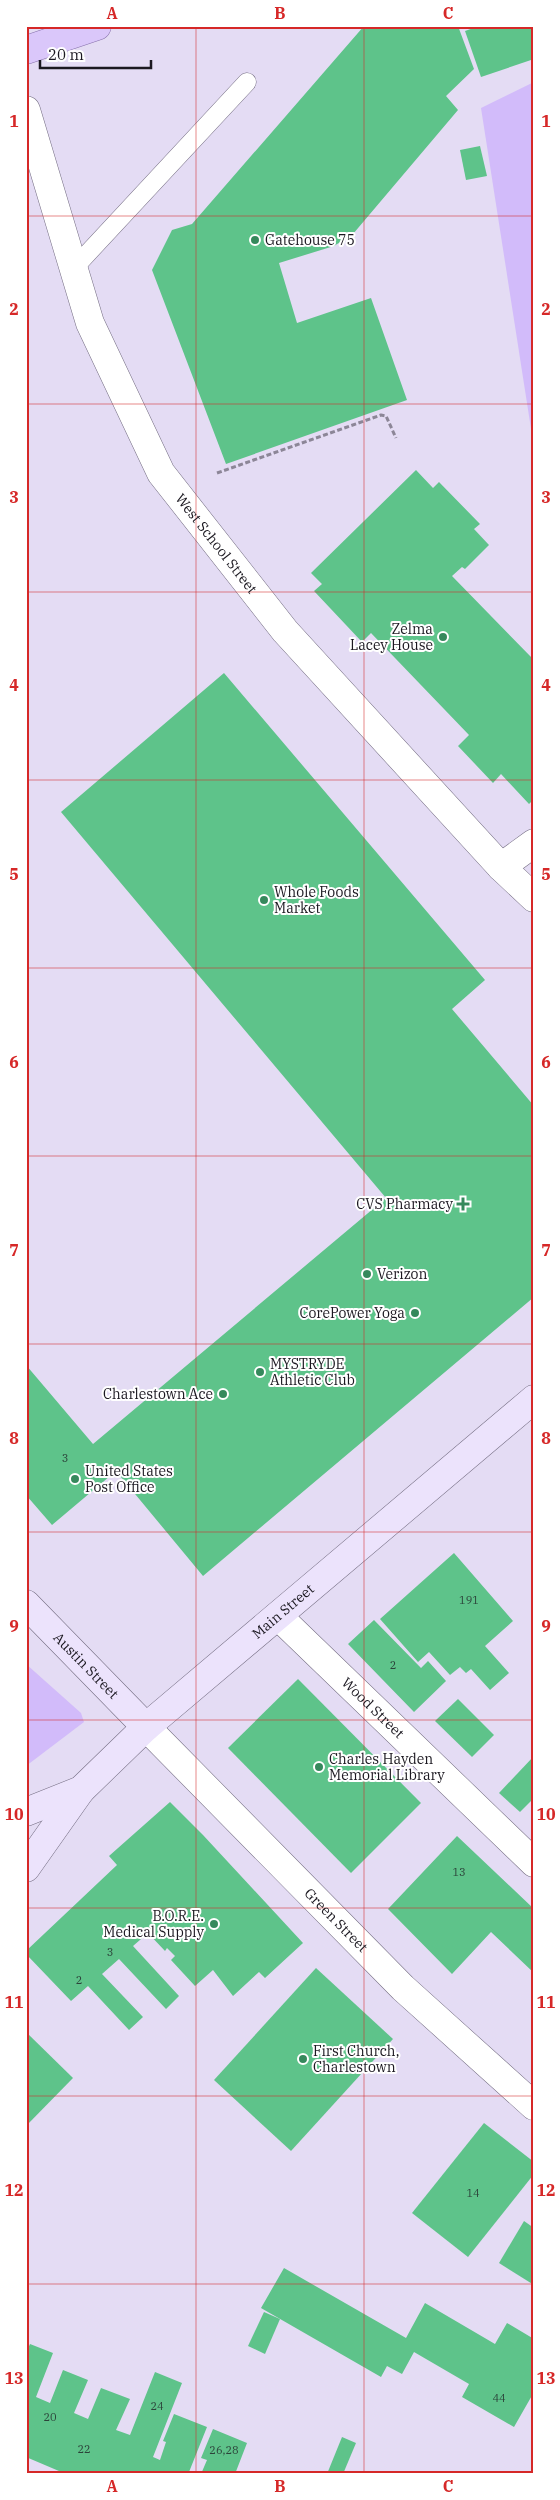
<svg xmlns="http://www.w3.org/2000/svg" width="560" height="2500" viewBox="0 0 560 2500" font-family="'IBM Plex Serif',serif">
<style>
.green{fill:#d2bbfa}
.building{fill:#5ec38a}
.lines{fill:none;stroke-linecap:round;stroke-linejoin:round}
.service-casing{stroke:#746d82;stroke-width:19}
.minor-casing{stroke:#746d82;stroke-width:29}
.secondary-casing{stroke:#746d82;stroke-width:29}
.primary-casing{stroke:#8771ab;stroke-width:29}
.path{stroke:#8c8697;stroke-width:3;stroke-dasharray:5 2.5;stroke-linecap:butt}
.service{stroke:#fff;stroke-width:18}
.minor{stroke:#fff;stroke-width:28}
.secondary{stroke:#ece3fc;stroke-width:28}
.primary{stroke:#dac7fa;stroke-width:28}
.grid{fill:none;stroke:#d62828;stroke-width:1;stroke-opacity:0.55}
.poi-dot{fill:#35895c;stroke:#fff;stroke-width:2}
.labels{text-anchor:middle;stroke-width:4;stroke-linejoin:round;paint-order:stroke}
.number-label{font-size:11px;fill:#2c433a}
.poi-label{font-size:14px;fill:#1b1820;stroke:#fff;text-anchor:start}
.street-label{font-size:14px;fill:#1b1820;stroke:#fff}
.neatline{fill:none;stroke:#d62828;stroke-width:2}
.grid-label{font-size:16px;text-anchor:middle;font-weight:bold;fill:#d62828}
</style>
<rect width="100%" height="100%" fill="#e4dcf4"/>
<g class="green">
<polygon points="534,82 534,448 481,108"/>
<polygon points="26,1664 81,1713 84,1722 26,1766"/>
</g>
<g class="building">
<polygon points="364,26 458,26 474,69 446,96 458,110 353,234 334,246 279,263 297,323 371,298 407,400 226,464 152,270 172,230 192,224"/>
<polygon points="479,26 534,26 534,59 481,77 465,31"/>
<polygon points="480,146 487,176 466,180 460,150"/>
<polygon points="416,470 433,488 439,482 480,524 474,529 489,545 465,569 462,567 452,576 532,658 534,656 534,799 529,804 501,774 493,783 458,746 469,735 371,633 362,642 314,591 322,584 311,573"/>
<polygon points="224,673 485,980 452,1009 534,1106 534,1297 203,1576 116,1471 52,1525 26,1495 26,1365 93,1444 386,1198 61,812"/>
<polygon points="454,1553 513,1621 485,1646 509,1673 490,1690 471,1669 466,1673 460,1667 450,1675 429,1652 418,1662 380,1619"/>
<polygon points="374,1620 421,1668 428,1661 446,1681 414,1712 348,1644"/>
<polygon points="298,1679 421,1803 351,1873 228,1748"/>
<polygon points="458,1699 494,1735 472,1757 435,1721"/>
<polygon points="534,1756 534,1798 520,1812 499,1793"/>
<polygon points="170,1802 203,1835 303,1943 265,1978 259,1972 233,1996 213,1970 195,1986 171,1960 175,1956 167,1948 165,1951 148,1933 133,1946 179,1996 166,2009 119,1959 102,1974 143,2017 129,2030 88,1986 71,2001 26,1954 26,1951 117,1865 109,1856"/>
<polygon points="457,1836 534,1909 534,1973 491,1932 452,1974 388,1909"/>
<polygon points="316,1968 393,2039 291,2151 214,2080"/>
<polygon points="26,2032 73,2078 26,2126"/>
<polygon points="484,2123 534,2162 534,2174 468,2257 412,2213"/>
<polygon points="524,2221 534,2228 534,2285 499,2263"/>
<polygon points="284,2268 406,2338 425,2303 495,2344 507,2323 534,2339 534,2392 514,2427 462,2397 469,2384 414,2352 402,2374 387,2366 381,2377 261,2308"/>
<polygon points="264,2312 280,2319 265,2354 248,2346"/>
<polygon points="30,2344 53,2353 36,2397 50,2403 63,2370 88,2380 74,2413 88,2419 101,2388 130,2399 116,2430 130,2435 155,2372 182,2383 153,2457 160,2460 166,2442 163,2441 174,2414 207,2427 189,2472 193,2474 66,2474 26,2457 26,2353"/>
<polygon points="213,2429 247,2443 235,2474 201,2474 207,2460 201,2458"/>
<polygon points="342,2437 356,2443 343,2474 327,2474"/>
</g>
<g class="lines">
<g class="service-casing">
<polyline id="service" points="74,268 247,82"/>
</g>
<g class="minor-casing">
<g id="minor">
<path id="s1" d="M26 110 90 323 161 473 285 631 501 867 534 898"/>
<polyline points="501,867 534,843"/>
<path id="s2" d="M278 1616 534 1863"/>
<path id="s3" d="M146 1727 403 1988 534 2106"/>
</g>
</g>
<g class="secondary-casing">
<g id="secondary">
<path id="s4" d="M26 1604 146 1727"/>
<path id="s5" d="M26 1812 81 1790 146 1727 534 1399"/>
<polyline points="26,1868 81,1790"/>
</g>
</g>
<g class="primary-casing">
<polyline id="primary" points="26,50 97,26"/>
</g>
<polyline class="path" points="217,473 381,415 386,416 396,438"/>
<use href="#service" class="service"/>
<use href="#minor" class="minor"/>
<use href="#secondary" class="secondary"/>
<use href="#primary" class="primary"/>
</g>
<path class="grid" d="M196 26V2474M364 26V2474M26 216H534M26 404H534M26 592H534M26 780H534M26 968H534M26 1156H534M26 1344H534M26 1532H534M26 1720H534M26 1908H534M26 2096H534M26 2284H534"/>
<g class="poi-dot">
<circle cx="255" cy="240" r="5"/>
<circle cx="443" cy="637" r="5"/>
<circle cx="264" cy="900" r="5"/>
<path d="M460.5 1196.5h5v5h5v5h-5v5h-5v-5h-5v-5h5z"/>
<circle cx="367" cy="1274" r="5"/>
<circle cx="415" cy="1313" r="5"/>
<circle cx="260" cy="1372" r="5"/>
<circle cx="223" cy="1394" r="5"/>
<circle cx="75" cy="1479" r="5"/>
<circle cx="319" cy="1767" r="5"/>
<circle cx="214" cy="1924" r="5"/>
<circle cx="303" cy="2059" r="5"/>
</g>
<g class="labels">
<g class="number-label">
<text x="65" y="1462">3</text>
<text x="469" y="1604">191</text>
<text x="393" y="1669">2</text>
<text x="459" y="1876">13</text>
<text x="110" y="1956">3</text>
<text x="79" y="1984">2</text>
<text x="473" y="2197">14</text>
<text x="499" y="2402">44</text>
<text x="157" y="2410">24</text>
<text x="50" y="2421">20</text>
<text x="84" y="2453">22</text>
<text x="224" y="2454">26,28</text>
</g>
<g class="poi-label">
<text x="265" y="245">Gatehouse 75</text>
<text x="433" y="634" text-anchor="end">Zelma<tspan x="433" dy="16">Lacey House</tspan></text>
<text x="274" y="897">Whole Foods<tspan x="274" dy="16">Market</tspan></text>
<text x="453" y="1209" text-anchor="end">CVS Pharmacy</text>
<text x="377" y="1279">Verizon</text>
<text x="405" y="1318" text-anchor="end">CorePower Yoga</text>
<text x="270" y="1369">MYSTRYDE<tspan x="270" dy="16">Athletic Club</tspan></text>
<text x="213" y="1399" text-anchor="end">Charlestown Ace</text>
<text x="85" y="1476">United States<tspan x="85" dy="16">Post Office</tspan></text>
<text x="329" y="1764">Charles Hayden<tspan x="329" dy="16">Memorial Library</tspan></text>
<text x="204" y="1921" text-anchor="end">B.O.R.E.<tspan x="204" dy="16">Medical Supply</tspan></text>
<text x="313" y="2056">First Church,<tspan x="313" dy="16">Charlestown</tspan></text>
</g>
<g class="street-label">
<text dy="5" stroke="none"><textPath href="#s1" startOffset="478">West School Street</textPath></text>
<text dy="5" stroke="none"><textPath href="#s5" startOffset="329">Main Street</textPath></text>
<text dy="5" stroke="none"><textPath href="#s4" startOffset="86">Austin Street</textPath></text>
<text dy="5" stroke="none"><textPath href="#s2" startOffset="132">Wood Street</textPath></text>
<text dy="5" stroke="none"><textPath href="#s3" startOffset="271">Green Street</textPath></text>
</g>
</g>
<rect width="560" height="2500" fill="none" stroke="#ffffff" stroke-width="55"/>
<path d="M40 60v8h111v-8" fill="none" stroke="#1b1820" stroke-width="2.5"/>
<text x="48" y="60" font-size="15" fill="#1b1820" stroke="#ffffff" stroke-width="4" paint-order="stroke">20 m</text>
<rect x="28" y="28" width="504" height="2444" class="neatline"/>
<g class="grid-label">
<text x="112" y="19">A</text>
<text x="280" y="19">B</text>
<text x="448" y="19">C</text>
<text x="14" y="127">1</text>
<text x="546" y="127">1</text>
<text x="14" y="315">2</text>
<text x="546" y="315">2</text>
<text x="14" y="503">3</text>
<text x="546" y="503">3</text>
<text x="14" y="691">4</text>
<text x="546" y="691">4</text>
<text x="14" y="880">5</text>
<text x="546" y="880">5</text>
<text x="14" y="1068">6</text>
<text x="546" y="1068">6</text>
<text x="14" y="1256">7</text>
<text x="546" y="1256">7</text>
<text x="14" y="1444">8</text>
<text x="546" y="1444">8</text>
<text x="14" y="1632">9</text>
<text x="546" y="1632">9</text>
<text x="14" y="1820">10</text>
<text x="546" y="1820">10</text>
<text x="14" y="2008">11</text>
<text x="546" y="2008">11</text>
<text x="14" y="2196">12</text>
<text x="546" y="2196">12</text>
<text x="14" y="2384">13</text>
<text x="546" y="2384">13</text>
<text x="112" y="2492">A</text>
<text x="280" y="2492">B</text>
<text x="448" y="2492">C</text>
</g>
</svg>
